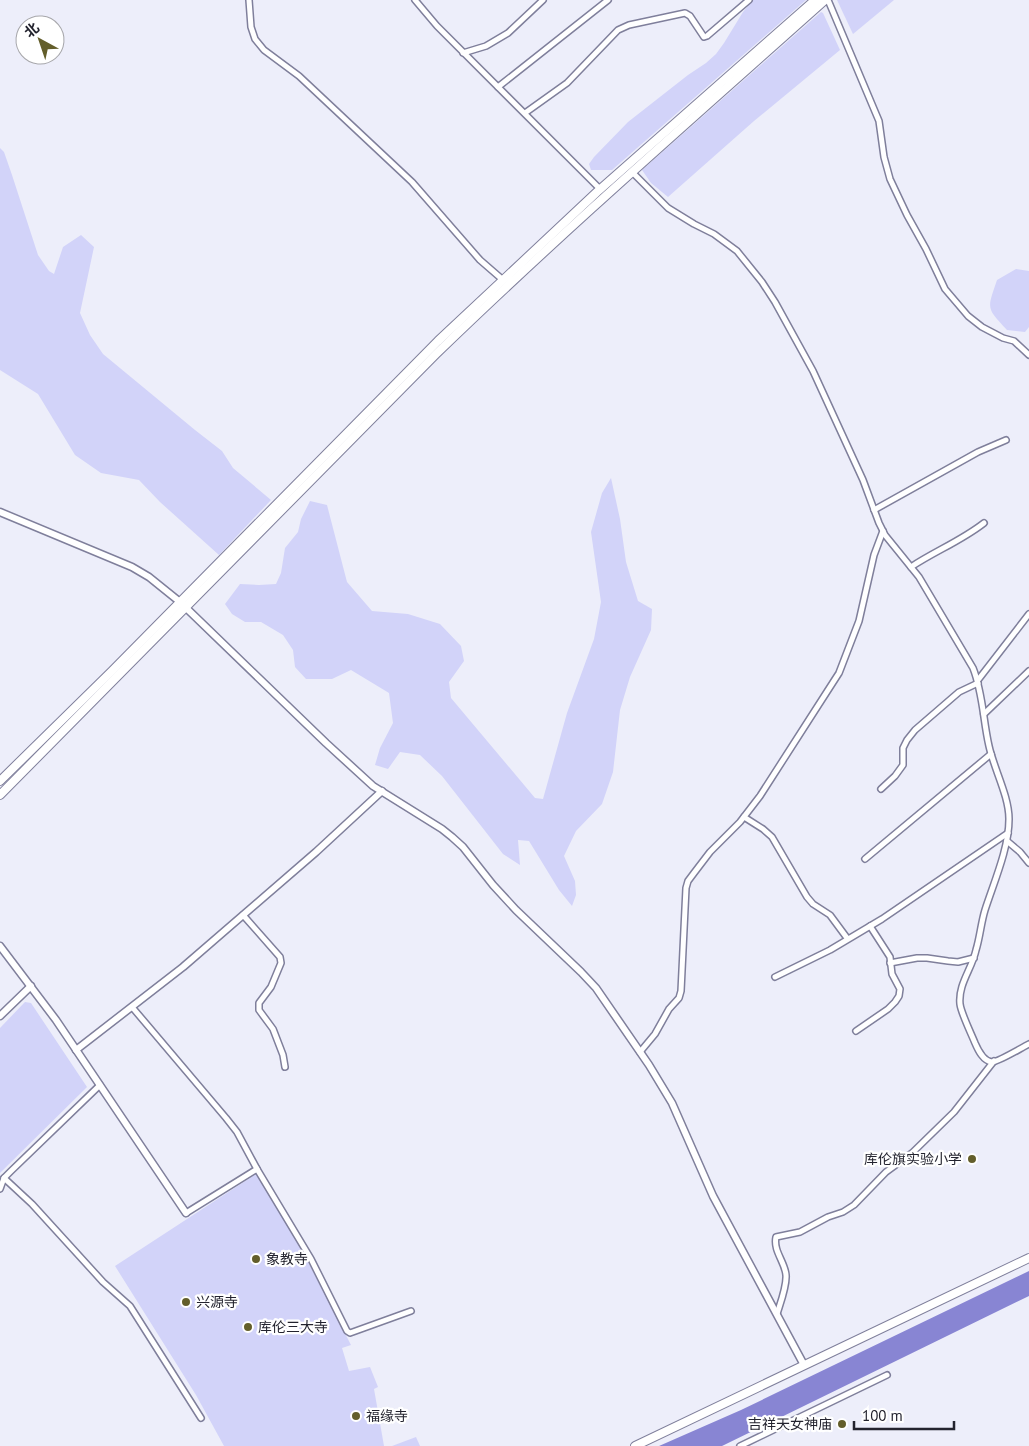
<svg xmlns="http://www.w3.org/2000/svg" width="1029" height="1446" viewBox="0 0 1029 1446" font-family="'PT Sans','Noto Sans SC',sans-serif">
<style>
.green{fill:#d2d3f9}
.water{fill:#8885d3}
.lines{fill:none;stroke-linecap:round;stroke-linejoin:round}
.minor-casing{stroke:#7f7f9b;stroke-width:8}
.tertiary-casing{stroke:#7f7f9b;stroke-width:9}
.secondary-casing{stroke:#7f7f9b;stroke-width:10}
.primary-casing{stroke:#7f7f9b;stroke-width:10}
.minor{stroke:#fff;stroke-width:5}
.tertiary{stroke:#fff;stroke-width:6}
.secondary{stroke:#fff;stroke-width:8}
.primary{stroke:#fff;stroke-width:8}
.poi-dot{fill:#635e2b;stroke:#fff;stroke-width:2}
.labels{text-anchor:middle;stroke-width:4.5;stroke-linejoin:round;paint-order:stroke}
.poi-label{font-size:14px;fill:#23232e;stroke:#fff;text-anchor:start}
</style>
<rect width="100%" height="100%" fill="#edeefa"/>
<g class="green">
<polygon points="753,0 806,0 612,170 591,170 589,164 594,157 628,122 688,75 706,63 716,54 724,43 743,12"/>
<polygon points="837,0 894,0 853,34"/>
<polygon points="821,12 823,13 840,50 754,121 668,197 651,183 642,170"/>
<polygon points="0,148 4,152 12,175 38,255 49,271 54,274 63,247 81,235 94,247 80,313 90,335 103,354 195,430 222,451 233,468 271,500 219,555 160,502 139,480 101,473 75,455 38,394 0,370"/>
<path d="M1016 269 1029 271V327L1025 332 1007 330C986 307 987 310 997 280Z"/>
<polygon points="611,478 620,519 626,562 638,601 652,609 651,630 630,677 620,710 613,772 602,804 576,831 564,856 575,881 576,895 572,906 559,890 529,841 518,840 520,865 503,854 442,776 420,755 400,752 388,769 375,765 380,748 393,723 389,693 351,670 332,679 306,679 295,667 293,650 283,635 261,622 245,622 232,614 225,604 240,584 259,585 276,584 281,573 285,548 298,532 301,519 310,501 327,505 347,582 372,611 408,614 440,624 461,646 464,661 449,682 451,698 535,798 543,799 567,713 594,639 601,602 591,532 602,493"/>
<polygon points="25,1002 31,1003 87,1087 0,1173 0,1028"/>
<polygon points="256,1174 299,1244 351,1345 342,1348 349,1371 370,1367 378,1387 374,1389 384,1446 224,1446 196,1395 115,1266"/>
<polygon points="416,1437 420,1446 392,1446"/>
</g>
<polygon class="water" points="1029,1271 1029,1296 722,1446 659,1446 741,1410"/>
<g class="lines">
<g class="minor-casing">
<g id="minor">
<polyline points="249,0 251,27 255,39 264,50 299,76 412,182 480,260 503,280"/>
<polyline points="415,0 437,26 600,189"/>
<polyline points="828,0 879,121 884,157 890,179 907,215 926,249 945,289 968,316 982,327 1003,338 1014,341 1029,355"/>
<polyline points="463,53 486,46 508,33 543,0"/>
<polyline points="498,87 608,0"/>
<polyline points="525,113 567,83 618,30 629,25 685,13 690,16 704,37 707,36 749,0"/>
<path d="M632 172 668 208 694 224 714 234 737 251 762 282 775 302 813 371 863 480 879 523 885 535 919 577 973 668C983 693 983 720 989 746 994 769 1009 796 1009 819 1009 848 994 882 985 910 981 923 980 937 976 950 972 969 958 984 960 1004 961 1013 971 1033 975 1043 978 1050 983 1061 992 1062 998 1062 1021 1048 1029 1044"/>
<polyline points="874,510 978,452 1006,440"/>
<path d="M911 567C935 551 961 541 984 523"/>
<polyline points="978,680 1029,614"/>
<polyline points="984,714 1029,671"/>
<polyline points="881,789 895,776 903,765 903,748 907,740 915,730 959,692 978,683"/>
<polyline points="744,817 763,829 772,837 807,897 813,904 830,915 847,938"/>
<polyline points="1007,841 1020,852 1029,863"/>
<polyline points="865,859 991,754"/>
<polyline points="243,915 280,957 281,963 271,987 259,1003 259,1010 273,1029 283,1055 285,1067"/>
<polyline points="890,963 917,958 927,958 948,961 958,962 974,958"/>
<polyline points="775,977 830,950 882,919 1008,833"/>
<polyline points="132,1007 226,1118 237,1132 257,1169"/>
<polyline points="856,1031 888,1009 895,1002 899,996 900,989 892,974 890,957 870,926"/>
<polyline points="640,1052 655,1034 669,1009 679,998 681,991 686,888 688,881 694,873 710,852 740,822 760,796 839,673 859,621 874,555 883,531"/>
<polyline points="4,1178 32,1204 103,1282 130,1306 201,1418"/>
<polyline points="0,1189 4,1178 11,1171 100,1085"/>
<polyline points="186,1213 257,1169 311,1259 347,1331 350,1333 411,1311"/>
<path d="M777 1314C780 1304 787 1286 786 1275 785 1262 773 1251 776 1237L800 1232 828 1217 843 1212 854 1205 886 1172 912 1153 954 1112 994 1061"/>
<polyline points="740,1446 887,1375"/>
</g>
</g>
<g class="tertiary-casing">
<g id="tertiary">
<polyline points="0,512 132,567 149,577 180,602 326,743 373,786 442,829 452,837 463,847 493,885 516,910 581,972 596,988 649,1065 672,1103 713,1196 804,1365"/>
<polyline points="0,946 56,1020 186,1213"/>
<polyline points="0,1016 31,986"/>
<polyline points="76,1050 183,967 316,852 382,791"/>
</g>
</g>
<g class="secondary-casing">
<polyline id="secondary" points="635,1446 1029,1258"/>
</g>
<g class="primary-casing">
<g id="primary">
<polyline points="0,781 112,671 438,341 597,192 815,0"/>
<path d="M0 795 436 354C562 232 694 117 825 0"/>
</g>
</g>
<use href="#minor" class="minor"/>
<use href="#tertiary" class="tertiary"/>
<use href="#secondary" class="secondary"/>
<use href="#primary" class="primary"/>
</g>
<g class="poi-dot">
<circle cx="972" cy="1159" r="5"/>
<circle cx="256" cy="1259" r="5"/>
<circle cx="186" cy="1302" r="5"/>
<circle cx="248" cy="1327" r="5"/>
<circle cx="356" cy="1416" r="5"/>
<circle cx="842" cy="1424" r="5"/>
</g>
<g class="labels">
<g class="poi-label">
<text x="962" y="1164" text-anchor="end">库伦旗实验小学</text>
<text x="266" y="1264">象教寺</text>
<text x="196" y="1307">兴源寺</text>
<text x="258" y="1332">库伦三大寺</text>
<text x="366" y="1421">福缘寺</text>
<text x="832" y="1429" text-anchor="end">吉祥天女神庙</text>
</g>
</g>
<g transform="translate(40 40) rotate(320)"><circle r="24" fill="#ffffff" stroke="#a7a7ab"/>
<path d="M0-4L9 19L0 12L-9 19Z" fill="#635e2b"/>
<text y="-8" font-size="14" font-weight="bold" text-anchor="middle" fill="#23232e">北</text>
</g>
<path d="M854 1421v8h100v-8" fill="none" stroke="#23232e" stroke-width="2.5"/>
<text x="862" y="1421" font-size="15" fill="#23232e" stroke="#ffffff" stroke-width="4" paint-order="stroke">100 m</text>
</svg>
